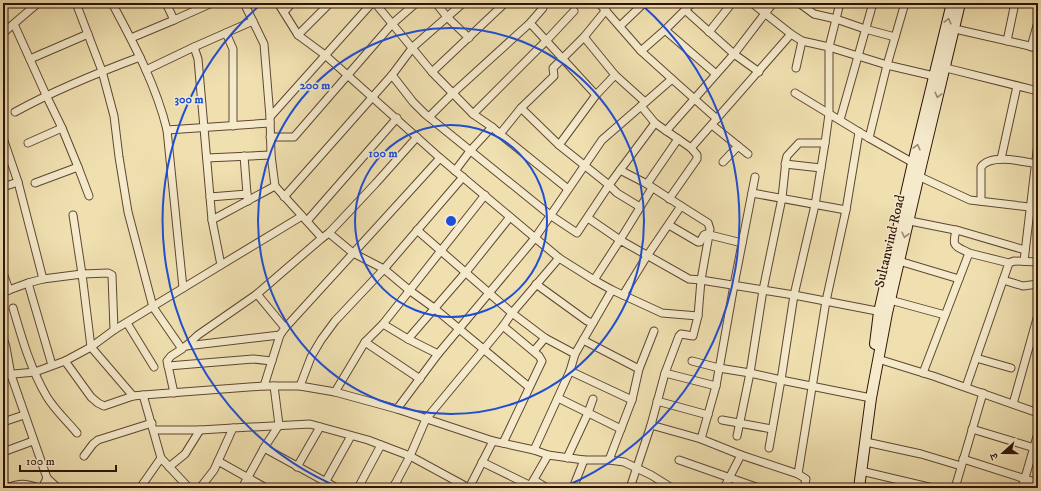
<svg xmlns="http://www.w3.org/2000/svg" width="1041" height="491" viewBox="0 0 1041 491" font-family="'IM FELL DW Pica','Noto Serif Devanagari',serif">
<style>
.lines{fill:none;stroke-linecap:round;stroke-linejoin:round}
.minor-casing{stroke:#5f4631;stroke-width:9}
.secondary-casing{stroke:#2f1207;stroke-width:12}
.minor{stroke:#f5ebcc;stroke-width:7}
.secondary{stroke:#f5ebcc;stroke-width:10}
.oneway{stroke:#9c8973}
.ring{fill:none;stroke:#1d4ed8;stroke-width:2}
.labels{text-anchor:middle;stroke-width:3;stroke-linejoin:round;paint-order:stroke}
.street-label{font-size:14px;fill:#2f1207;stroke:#f5ebcc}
.centre{fill:#1d4ed8;stroke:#f5ebcc;stroke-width:2}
.ring-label{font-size:12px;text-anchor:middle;font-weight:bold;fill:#1d4ed8;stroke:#f5ebcc;stroke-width:3;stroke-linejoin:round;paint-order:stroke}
</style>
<rect width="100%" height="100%" fill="#f0e0b0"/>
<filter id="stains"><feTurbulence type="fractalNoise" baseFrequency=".005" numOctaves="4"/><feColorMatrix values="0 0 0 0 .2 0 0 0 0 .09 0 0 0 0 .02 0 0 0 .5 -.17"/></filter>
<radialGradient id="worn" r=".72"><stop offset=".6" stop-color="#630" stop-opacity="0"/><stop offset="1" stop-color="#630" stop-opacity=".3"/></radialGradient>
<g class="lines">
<g class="minor-casing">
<g id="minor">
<polyline points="76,3 102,71 114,116 119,157 128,212 153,307 182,349 171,356 167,361 174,393"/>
<path d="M112 3C134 44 156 85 167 130L183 288"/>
<polyline points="166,3 174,20 212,3"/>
<polyline points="244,3 264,44 270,117"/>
<polyline points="278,3 298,35 325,55 440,158"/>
<polyline points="375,3 432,72"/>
<polyline points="436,3 447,17 469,38"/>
<polyline points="599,3 641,51"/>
<polyline points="752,3 791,34 802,41 829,47 829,114 825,143 815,205 794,295 781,380 871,398"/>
<polyline points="799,3 814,14 836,19 865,29 895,37"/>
<polyline points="840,3 829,47 887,65 934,76"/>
<polyline points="685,10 734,54 773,3"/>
<polyline points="284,12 292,3"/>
<polyline points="530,23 596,95"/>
<polyline points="14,24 46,95 62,128 28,143"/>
<polyline points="620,26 644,3"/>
<polyline points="955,29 1038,48"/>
<polyline points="665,30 716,74"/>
<polyline points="709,32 732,3"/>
<polyline points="3,33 38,3"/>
<polyline points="226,33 233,49 233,126"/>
<polyline points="298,35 330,3"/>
<polyline points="584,37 615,75"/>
<polyline points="131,38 174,20"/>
<polyline points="1007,41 1015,3"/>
<polyline points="194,47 253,21"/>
<polyline points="1031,47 1038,22"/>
<polyline points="30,59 88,34"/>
<polyline points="796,68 802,41"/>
<polyline points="946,68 1038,91"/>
<polyline points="146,70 194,47 198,59 212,220"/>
<polyline points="392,75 413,102 425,114 550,215 577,233 609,185 617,193 640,207"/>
<polyline points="672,79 717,119"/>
<polyline points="795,93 869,138 917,165"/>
<polyline points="641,106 655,123 691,148 791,34"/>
<polyline points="521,108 554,76 553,68 584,37 606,10"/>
<path d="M15 112C55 90 97 73 140 57"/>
<polyline points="473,114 546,41 574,11"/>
<polyline points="429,117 453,93 530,23 543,8 543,3"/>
<polyline points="840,120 873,3"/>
<polyline points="712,125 748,154"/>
<polyline points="492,127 473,114 432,72 505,3"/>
<polyline points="167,130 270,123"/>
<polyline points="666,131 734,54 759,72"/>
<polyline points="500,134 568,189"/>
<polyline points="270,137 294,137 392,24 416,3"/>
<polyline points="3,138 18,182 3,187"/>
<polyline points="869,138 887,65 905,3"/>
<polyline points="559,145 596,95 615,75 645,102"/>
<polyline points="244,156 247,194"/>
<polyline points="207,158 271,155"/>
<polyline points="1001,159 1017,86"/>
<polyline points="723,162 738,146"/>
<polyline points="785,164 821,168"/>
<polyline points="78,167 89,196"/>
<polyline points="620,170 647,184"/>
<polyline points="455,171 470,151 492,127 500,134 521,108 559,145 609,185 655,123"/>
<polyline points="916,175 970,200 1038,208"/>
<polyline points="18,182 43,279"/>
<polyline points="35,183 78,167 62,128"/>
<polyline points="275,186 322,238 329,233 376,183 417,137"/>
<polyline points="752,193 846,210"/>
<polyline points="210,197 247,194 248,201"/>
<polyline points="284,197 392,75 413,47 463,3"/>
<polyline points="669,199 697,159 697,155 691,148"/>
<path d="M981 201V167C991 153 1024 162 1038 164"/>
<polyline points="73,215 82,274 108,273 112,275 114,330"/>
<polyline points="588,218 620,240 652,188"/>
<polyline points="905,220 960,231 1025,250"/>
<polyline points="307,221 397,118"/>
<polyline points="669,225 698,242 700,242 704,235 706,234 742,243"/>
<polyline points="417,230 512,313 545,338 575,354"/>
<path d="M956 230C952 247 954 245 969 253"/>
<polyline points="329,233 353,253 384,269 409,290 434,308 529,387"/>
<polyline points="899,261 959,279"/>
<polyline points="1024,261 1038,143"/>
<polyline points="1009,263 1014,261 1038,262"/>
<polyline points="221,265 302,216"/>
<polyline points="3,273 9,290 3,293"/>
<polyline points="1003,280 1023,286 1038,284"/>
<polyline points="536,284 587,321 593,323"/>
<polyline points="9,290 28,283"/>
<polyline points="612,290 662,313 698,316 701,280 710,229 708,223 681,206"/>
<polyline points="257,294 285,328"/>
<polyline points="623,295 647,256 681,206 647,184 678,139"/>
<polyline points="890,300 945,315"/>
<path d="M13 308C22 339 31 370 47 397 55 410 67 421 77 433"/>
<polyline points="127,323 154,367"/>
<polyline points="383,324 408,339 466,272 510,217"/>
<polyline points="3,337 6,347 11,375 47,478 42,488"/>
<polyline points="408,339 438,354"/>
<polyline points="583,340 639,369"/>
<polyline points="365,342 420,379"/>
<polyline points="186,346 198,335 257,294 322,238"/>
<polyline points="186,346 280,335"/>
<polyline points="534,351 545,338"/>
<polyline points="976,358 1011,368"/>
<polyline points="878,359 933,376 1038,413"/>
<polyline points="65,361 91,347 114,330 221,265 212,220 275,186 271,155 270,117 372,3"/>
<polyline points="692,361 719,368 750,373 737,436"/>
<polyline points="52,365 28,283 43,279 82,274 91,347 133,396"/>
<polyline points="168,366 253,359 272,361"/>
<polyline points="570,371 632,400"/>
<polyline points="665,373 716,386"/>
<polyline points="923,373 969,253 1009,263 966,387"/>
<polyline points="3,375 35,372 65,361 91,397 98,403 104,406 133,396 143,395 264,386 300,386 335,392 397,409 493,441 534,450 548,455 584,460 609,460 624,462 651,475 672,488"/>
<polyline points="264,386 280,335 285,328 440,158 559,258"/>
<polyline points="274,386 279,425 264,448 337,488"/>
<polyline points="300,386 311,357 321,340 335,321 384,269 463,177"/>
<polyline points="335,392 365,342 383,324 485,195"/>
<polyline points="143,395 161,458 189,488"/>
<polyline points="558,398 621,429"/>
<polyline points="657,401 708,415"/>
<polyline points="1013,404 1038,315"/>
<polyline points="397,409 438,354 535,238 602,140 672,79 641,51 665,30 692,3"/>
<polyline points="722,420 772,429"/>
<polyline points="3,422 24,415"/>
<polyline points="651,425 701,439"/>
<polyline points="972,429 1038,449"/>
<polyline points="154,430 200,430 233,428"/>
<polyline points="866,442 921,454 961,466"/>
<polyline points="503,443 542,361 539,356 503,326"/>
<polyline points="769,448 781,380 750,373 763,290 782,198 786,160 787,156 799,143 825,143"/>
<polyline points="534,450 570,371 575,354 612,290 594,280 620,240 689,279 701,280 794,295 882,312"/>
<polyline points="3,452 33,441"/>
<polyline points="741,455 798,474"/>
<polyline points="84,456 93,444 98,440 152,423"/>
<polyline points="567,458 588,413 593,399"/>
<polyline points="963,459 1038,483"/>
<polyline points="609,460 632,400 639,369 654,331"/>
<polyline points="679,460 759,488"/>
<polyline points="218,461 266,488"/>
<polyline points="482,462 531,486"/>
<polyline points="169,467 185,454 200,430"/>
<polyline points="297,467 320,427"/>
<polyline points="861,471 933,488"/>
<polyline points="47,478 58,488"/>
<polyline points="534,480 547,488"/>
<polyline points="395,484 403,488"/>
<path d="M6 488C20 483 25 483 39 488"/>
<polyline points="140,488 161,458"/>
<polyline points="200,488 214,470 233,428 310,424 368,440 410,456 469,488"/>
<polyline points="242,488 264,448"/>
<polyline points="322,488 351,436"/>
<polyline points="358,488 381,445"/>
<polyline points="393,488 410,456 426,419 503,326 512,313 559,258 594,280"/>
<polyline points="469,488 493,441"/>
<polyline points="529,488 548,455"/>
<polyline points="573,488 584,460"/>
<polyline points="630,488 651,425 665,373 679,336 681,334 693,336 698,316"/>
<polyline points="724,488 741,455 701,439 716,386 734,285 755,177"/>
<polyline points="804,488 806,479 798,474 826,301 846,210 859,132"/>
<polyline points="955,488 983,393"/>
<polyline points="1022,488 1038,433"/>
</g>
</g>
<g class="secondary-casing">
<g id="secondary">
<polyline points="875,344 879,312 913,163 952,3"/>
<polyline points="859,488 871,398 887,313 921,166 960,3"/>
</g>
</g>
<use href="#minor" class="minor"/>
<use href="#secondary" class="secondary"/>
</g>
<defs><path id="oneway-chevron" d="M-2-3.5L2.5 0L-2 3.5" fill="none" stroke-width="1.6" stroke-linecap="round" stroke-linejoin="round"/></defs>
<g class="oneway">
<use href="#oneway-chevron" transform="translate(948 21) rotate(-76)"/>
<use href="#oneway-chevron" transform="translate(938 95) rotate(104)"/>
<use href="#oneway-chevron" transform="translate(917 147) rotate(-76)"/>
<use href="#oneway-chevron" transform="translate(905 235) rotate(103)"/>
</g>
<g class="ring">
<circle cx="451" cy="221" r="96"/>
<circle cx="451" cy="221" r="193"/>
<path d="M338 487A289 289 0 0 1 260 5M642 5A289 289 0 0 1 564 487"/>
</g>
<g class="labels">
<g class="street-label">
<text transform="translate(889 241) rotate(-77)" y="5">Sultanwind Road</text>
</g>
</g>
<circle cx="451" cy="221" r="6" class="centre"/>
<g class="ring-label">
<text x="315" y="89">200 m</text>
<text x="189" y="103">300 m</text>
<text x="383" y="157">100 m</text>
</g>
<rect width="1041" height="491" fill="none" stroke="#f0e0b0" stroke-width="16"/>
<rect x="4" y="4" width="1033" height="483" fill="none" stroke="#2f1207" stroke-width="2"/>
<rect x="8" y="8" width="1025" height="475" fill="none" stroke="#2f1207"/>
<g transform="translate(1003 453) rotate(249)" stroke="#f5ebcc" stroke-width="3" paint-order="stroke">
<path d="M0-3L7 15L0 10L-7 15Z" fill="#2f1207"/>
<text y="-6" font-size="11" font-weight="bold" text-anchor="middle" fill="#2f1207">उ</text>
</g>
<path d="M20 465v6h96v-6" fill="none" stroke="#2f1207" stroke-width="2"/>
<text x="26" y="465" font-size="12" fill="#2f1207" stroke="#f5ebcc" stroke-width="3" paint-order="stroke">100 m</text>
<rect width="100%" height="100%" filter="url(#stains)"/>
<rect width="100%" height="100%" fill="url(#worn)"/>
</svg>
